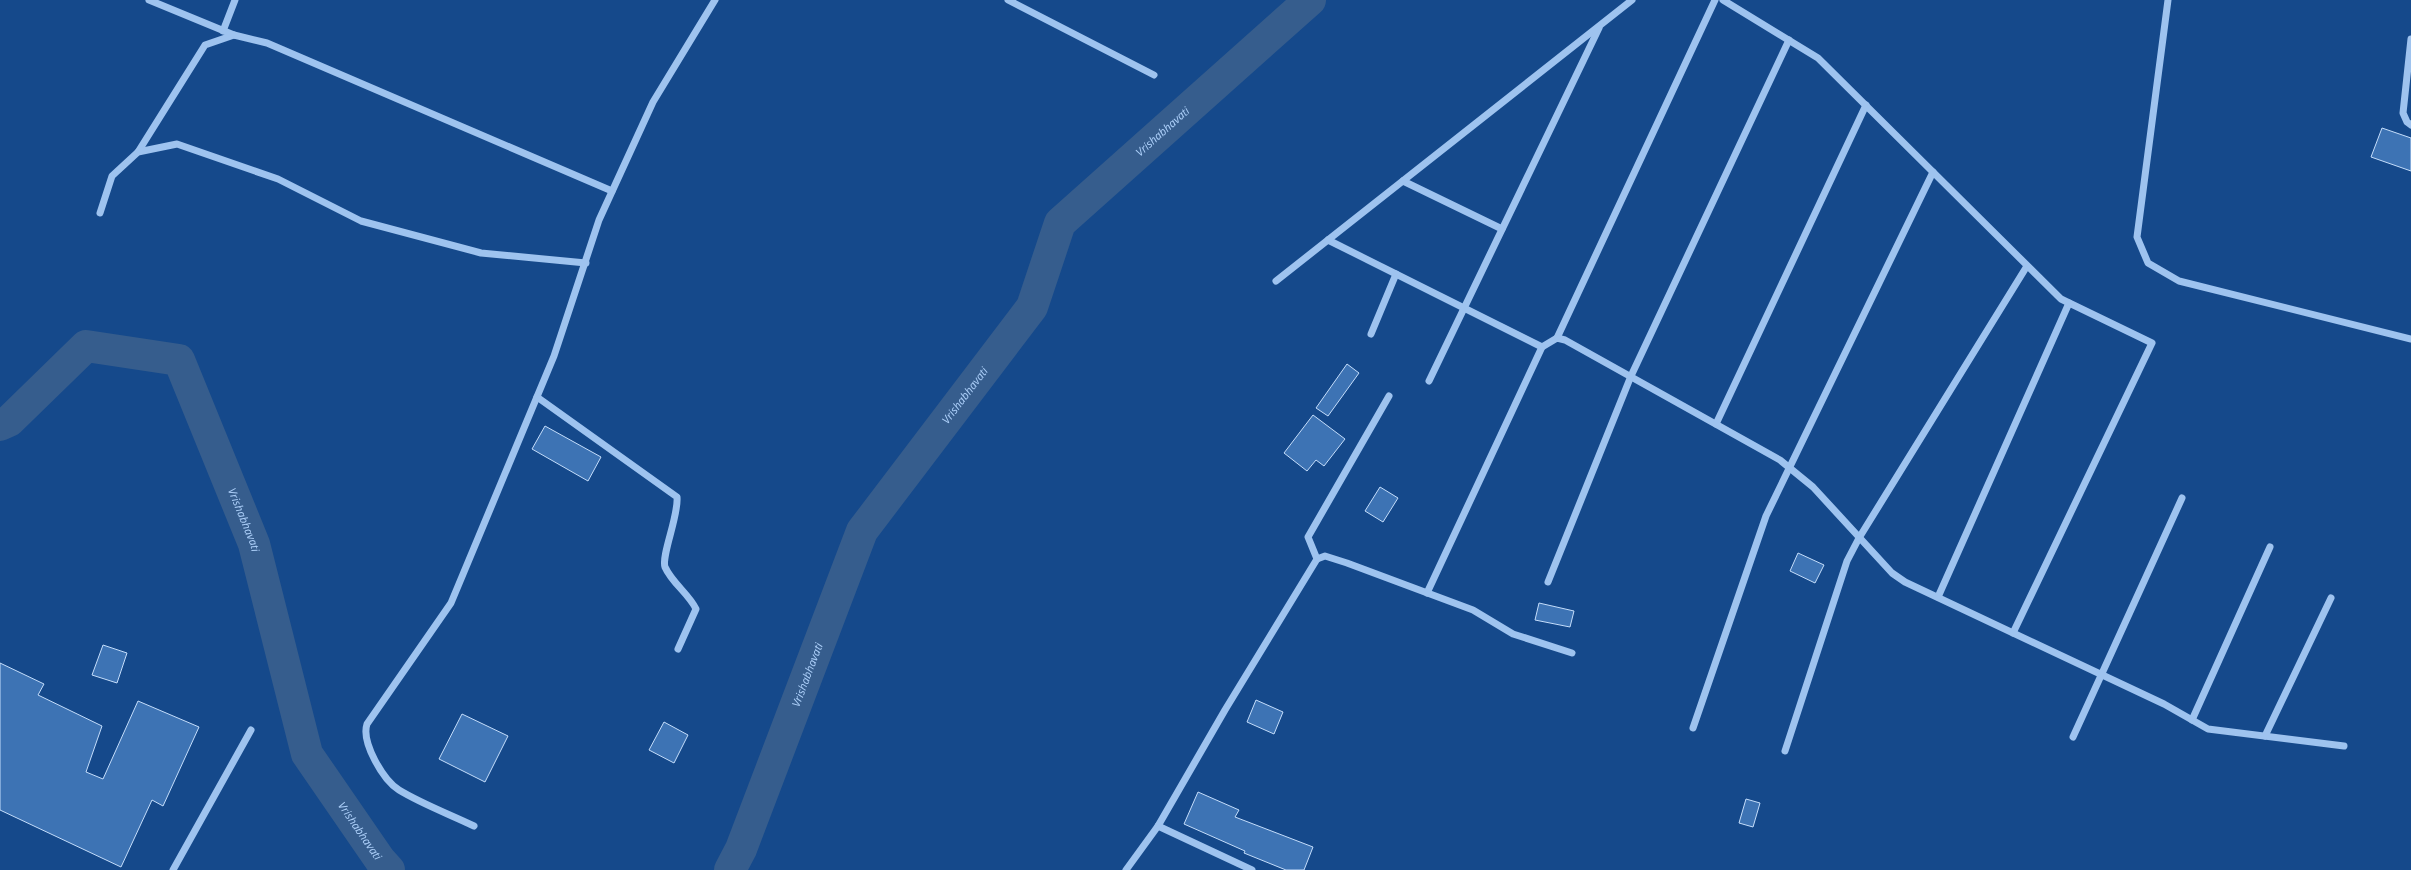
<svg xmlns="http://www.w3.org/2000/svg" width="2411" height="870" viewBox="0 0 2411 870" font-family="'Noto Sans',sans-serif">
<style>
.lines{fill:none;stroke-linecap:round;stroke-linejoin:round}
.river{stroke:#365d8d;stroke-width:32}
.building{fill:#3d73b4;stroke:#c4ddfb}
.minor{stroke:#9ec3ef;stroke-width:7}
.labels{text-anchor:middle;stroke-width:3.5;stroke-linejoin:round;paint-order:stroke}
.water-label{font-size:11px;font-style:italic;fill:#aacdf7;stroke:#15498b}
</style>
<rect width="100%" height="100%" fill="#15498b"/>
<g class="lines">
<g class="river">
<path id="s1" d="M0 425 9 421 86 346 179 360 254 544 307 754 380 860 389 870"/>
<path id="s2" d="M730 870 741 849 862 531 1032 307 1060 223 1310 0"/>
</g>
</g>
<g class="building">
<polygon points="2382,128 2411,138 2411,171 2371,157"/>
<polygon points="1347,364 1359,373 1328,416 1316,408"/>
<polygon points="1313,415 1345,439 1324,466 1316,460 1307,471 1284,453"/>
<polygon points="545,426 601,457 588,481 532,449"/>
<polygon points="1380,487 1398,498 1383,522 1365,511"/>
<polygon points="1798,553 1824,565 1815,583 1790,571"/>
<polygon points="1539,603 1574,611 1570,627 1535,620"/>
<polygon points="103,645 127,653 117,683 92,675"/>
<polygon points="0,663 44,684 38,695 102,726 86,772 103,779 138,701 199,727 163,806 152,800 121,867 0,810"/>
<polygon points="1256,700 1283,712 1274,734 1247,722"/>
<polygon points="462,714 508,736 485,782 439,759"/>
<polygon points="664,722 688,735 674,763 649,750"/>
<polygon points="1198,792 1239,810 1235,817 1313,847 1304,870 1286,870 1244,853 1245,851 1184,824"/>
<polygon points="1746,799 1760,803 1753,827 1739,823"/>
</g>
<g class="lines">
<g class="minor">
<polyline points="149,0 234,35"/>
<polyline points="1008,0 1154,75"/>
<polyline points="1723,0 1818,58 2061,299 2152,343 2013,633"/>
<polyline points="2168,0 2137,237 2148,263 2179,281 2411,339"/>
<polyline points="223,31 235,0"/>
<polyline points="2411,39 2403,113 2407,122 2411,125"/>
<polyline points="138,152 205,45 234,35 267,43 612,191"/>
<polyline points="1403,181 1502,229"/>
<polyline points="100,213 112,176 138,152 177,144 278,179 361,221 481,253 586,263"/>
<polyline points="1328,240 1542,347"/>
<polyline points="1276,281 1632,0"/>
<polyline points="1371,334 1396,274"/>
<polyline points="1557,338 1715,0"/>
<polyline points="1429,381 1599,28"/>
<path d="M537 397 677 497C679 515 661 556 665 567 672 583 689 594 696 609L678 649"/>
<polyline points="1716,424 1866,105"/>
<polyline points="1317,559 1308,537 1389,396"/>
<polyline points="1548,582 1631,376 1789,40"/>
<polyline points="1427,593 1542,347 1557,338 1565,340 1780,460 1813,487 1892,573 1905,582 2164,704 2208,729 2344,746"/>
<polyline points="1938,597 2069,303"/>
<polyline points="2192,720 2270,547"/>
<polyline points="1693,728 1766,516 1933,172"/>
<polyline points="2265,736 2331,598"/>
<polyline points="2073,737 2182,498"/>
<polyline points="1785,751 1847,561 1859,538 2027,266"/>
<path d="M474 826C449 814 422 804 399 790 383 780 361 742 367 724L451 603 554 356 599 220 653 102 715 0"/>
<polyline points="1158,826 1252,870"/>
<polyline points="173,870 251,730"/>
<polyline points="1126,870 1158,826 1225,710 1317,559 1325,556 1347,563 1473,610 1513,634 1572,653"/>
</g>
</g>
<g class="labels">
<g class="water-label">
<text dy="4" stroke="none"><textPath href="#s2" startOffset="871">Vrishabhavati</textPath></text>
<text dy="4" stroke="none"><textPath href="#s2" startOffset="534">Vrishabhavati</textPath></text>
<text dy="4" stroke="none"><textPath href="#s1" startOffset="384">Vrishabhavati</textPath></text>
<text dy="4" stroke="none"><textPath href="#s2" startOffset="210">Vrishabhavati</textPath></text>
<text dy="4" stroke="none"><textPath href="#s1" startOffset="720">Vrishabhavati</textPath></text>
</g>
</g>
</svg>
